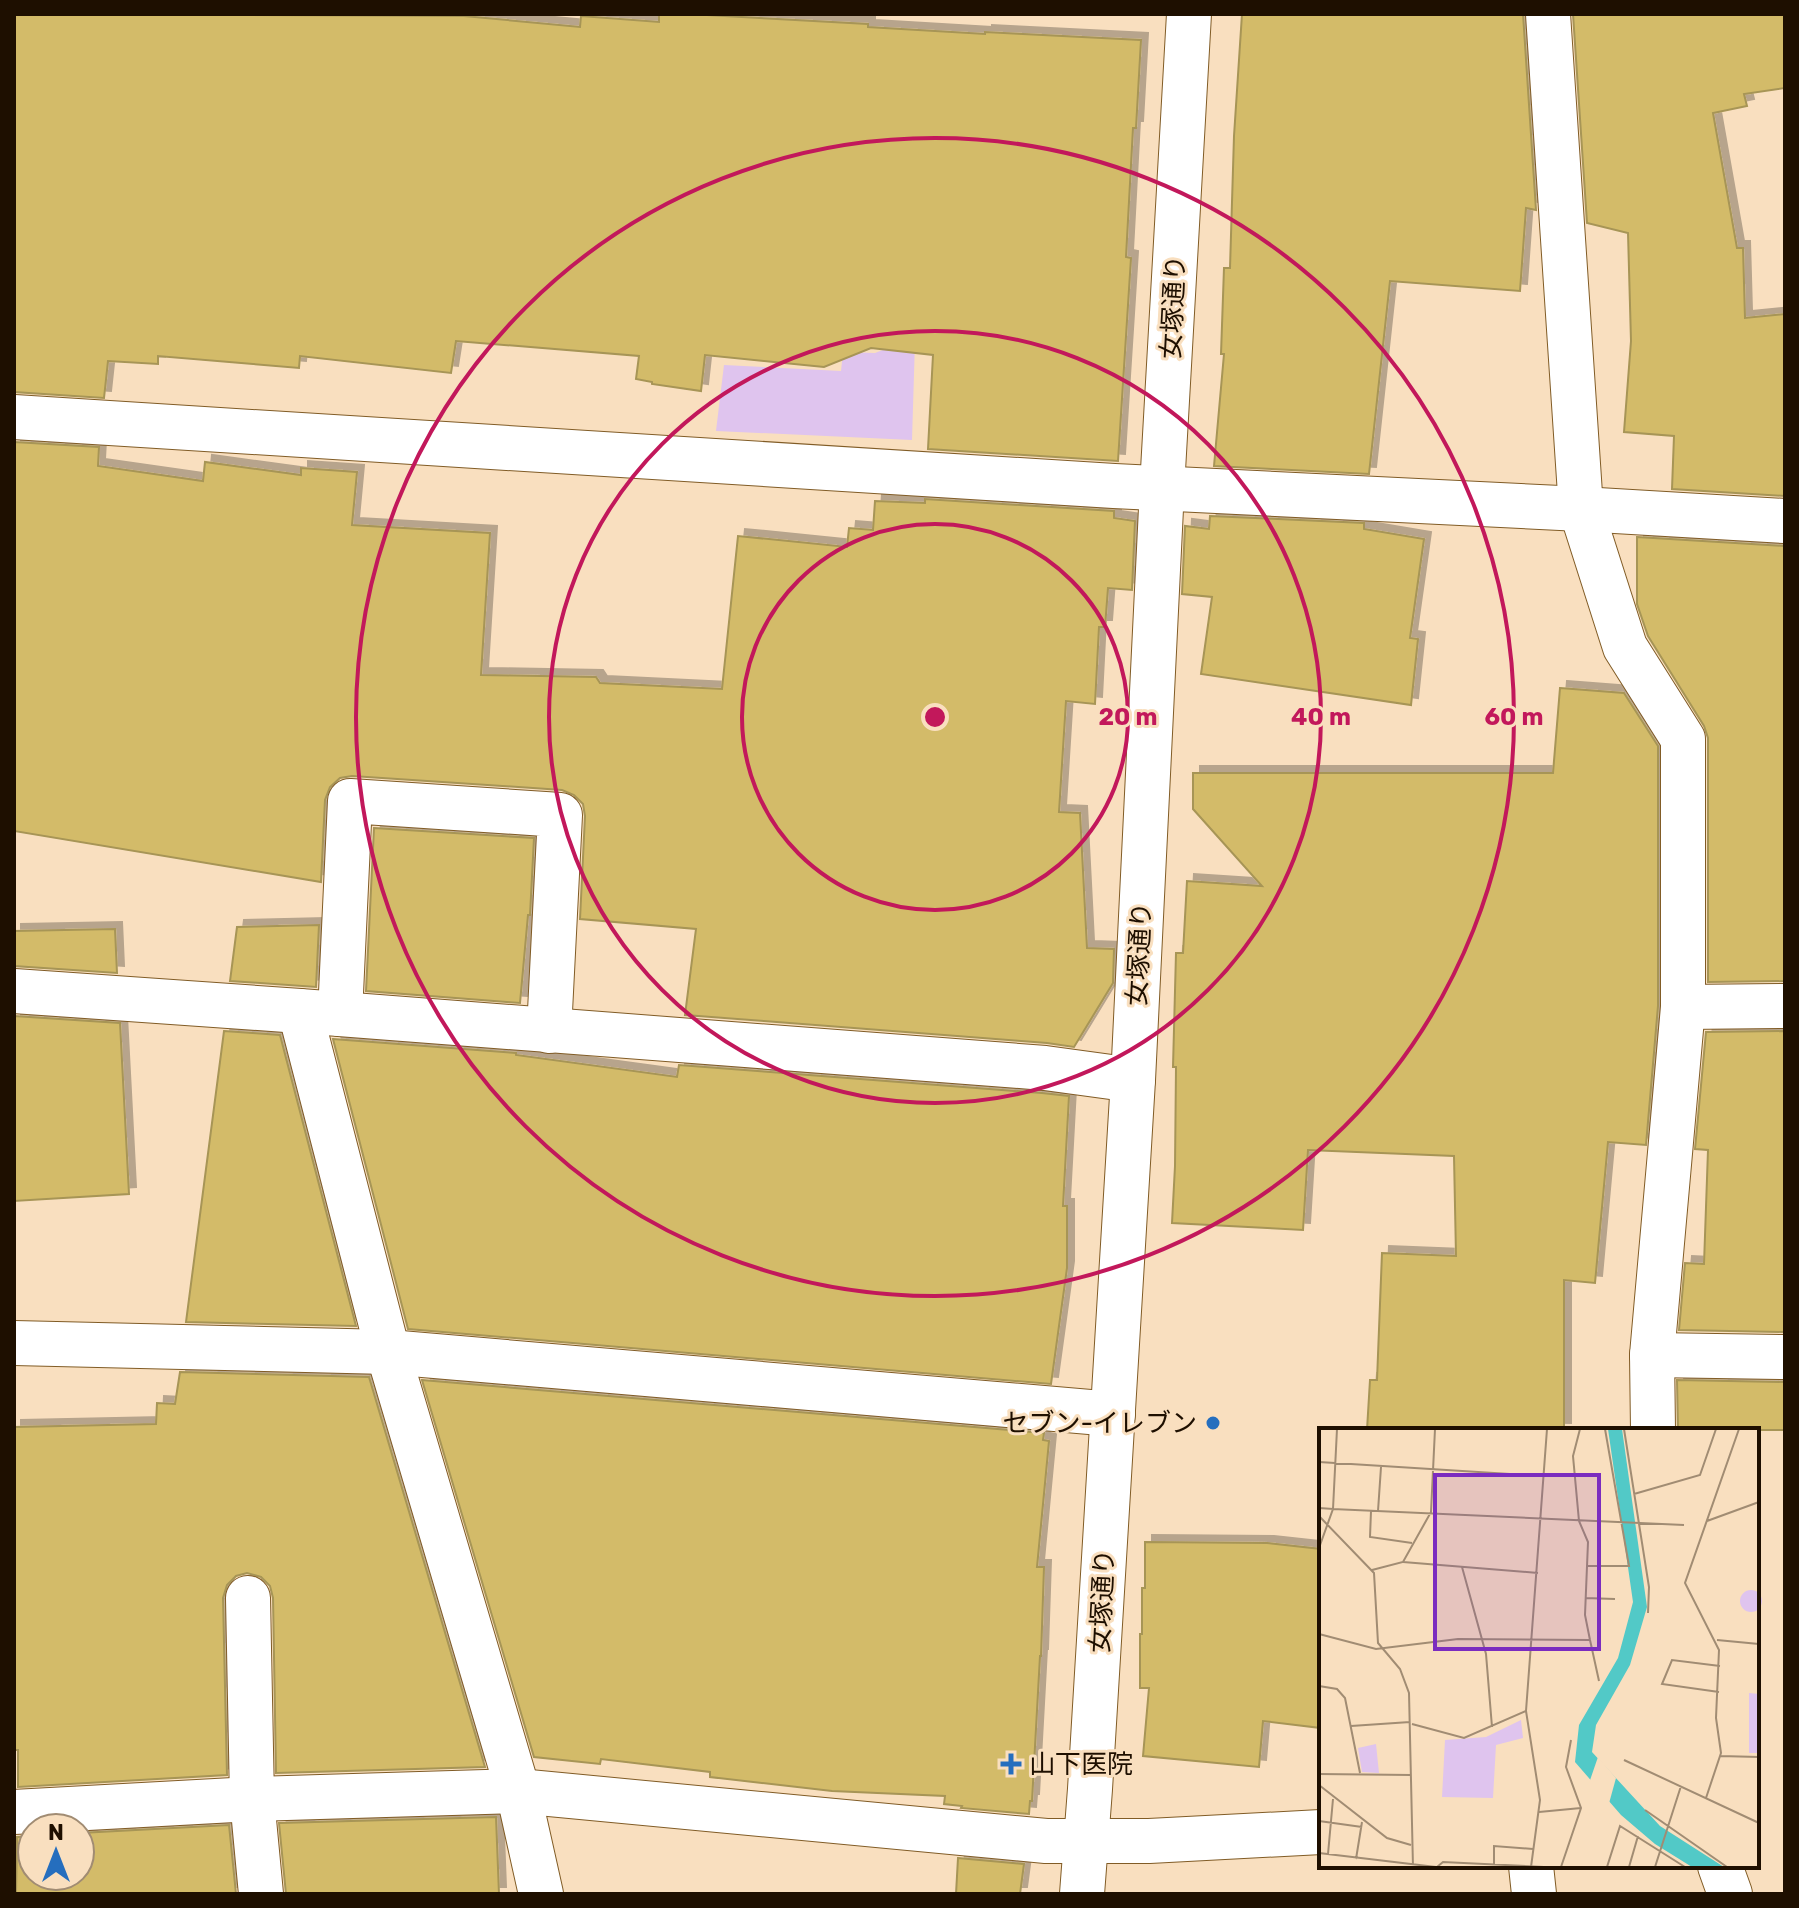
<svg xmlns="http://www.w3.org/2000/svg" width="1799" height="1908" viewBox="0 0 1799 1908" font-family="Rubik,'Noto Sans JP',sans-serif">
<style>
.green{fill:#dfc4ee}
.building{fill:#d3bb69;stroke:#a79556;stroke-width:2;filter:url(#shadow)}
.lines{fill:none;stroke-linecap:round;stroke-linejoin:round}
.minor-casing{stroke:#815c26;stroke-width:46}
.minor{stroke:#fff;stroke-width:44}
.ring{fill:none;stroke:#c2185b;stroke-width:4}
.poi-dot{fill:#256ebe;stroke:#f9dfbf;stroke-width:3}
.labels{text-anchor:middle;stroke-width:6;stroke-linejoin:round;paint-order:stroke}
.street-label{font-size:26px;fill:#1e0f00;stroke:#f9dfbf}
.poi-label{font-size:26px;fill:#1e0f00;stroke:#f9dfbf;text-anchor:end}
.inset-road{fill:none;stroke:#a18c73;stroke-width:2}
.view{fill:#7b2cbf;fill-opacity:0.15;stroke:#7b2cbf;stroke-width:4}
.inset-edge{fill:none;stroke:#1e0f00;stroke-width:4}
.centre{fill:#c2185b;stroke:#f9dfbf;stroke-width:4}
.ring-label{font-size:24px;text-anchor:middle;font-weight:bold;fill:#c2185b;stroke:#f9dfbf;stroke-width:6;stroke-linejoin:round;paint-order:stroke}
</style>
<defs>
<filter id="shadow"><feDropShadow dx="7" dy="-7" stdDeviation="0" flood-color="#0004"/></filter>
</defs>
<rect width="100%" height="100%" fill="#f9dfbf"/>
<polygon class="green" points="915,341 912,440 716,431 724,365 841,371 843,352 875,353 893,346"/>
<g class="building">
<polygon points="14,14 464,16 580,27 581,16 659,22 659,14 689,14 868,24 868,27 985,34 985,32 1141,40 1136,128 1133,128 1126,257 1131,258 1118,461 928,449 933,355 871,348 824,367 705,355 701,391 652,384 652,382 636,379 639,356 456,341 451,373 300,356 299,368 158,356 158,364 108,361 104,398 14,392"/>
<polygon points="1242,14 1523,14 1536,210 1526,208 1520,291 1390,281 1369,474 1214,466 1224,354 1221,354 1224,268 1230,268 1234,136"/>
<polygon points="1573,14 1785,14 1785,88 1744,94 1747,106 1713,113 1737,248 1743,248 1745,318 1785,314 1785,496 1672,489 1674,436 1624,432 1631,341 1628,233 1587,223"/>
<polygon points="14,442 99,447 98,466 203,481 205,462 301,475 301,468 357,472 352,525 490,533 481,675 596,677 600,683 722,689 738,536 847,547 849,528 873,530 875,501 925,503 925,499 1114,511 1114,518 1135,521 1132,590 1108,588 1105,627 1099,627 1095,704 1066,701 1059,812 1080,813 1087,948 1114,949 1113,983 1074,1047 1047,1043 685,1015 696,929 580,919 585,816 583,804 574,795 562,790 352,776 340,778 330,787 325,800 321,882 14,831"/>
<polygon points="1210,516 1364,523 1364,529 1424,539 1410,638 1418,639 1411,705 1201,674 1212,597 1182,594 1185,526 1209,529"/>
<polygon points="1637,537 1785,546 1785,981 1708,982 1708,738 1704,726 1648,636 1637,604"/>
<polygon points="1560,688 1624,693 1658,746 1658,1006 1646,1145 1608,1142 1595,1283 1564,1280 1564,1430 1417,1427 1417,1430 1367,1430 1370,1380 1377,1380 1382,1253 1456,1256 1454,1156 1308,1150 1303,1230 1172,1223 1175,1166 1176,1067 1173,1067 1176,953 1183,953 1187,881 1262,886 1193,809 1193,773 1553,773"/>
<polygon points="374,828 534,838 530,915 528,915 520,1003 366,991"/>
<polygon points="319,925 316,987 230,981 237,927"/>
<polygon points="115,929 117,973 14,966 14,931"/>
<polygon points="14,1016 120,1023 129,1194 14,1201"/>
<polygon points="224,1031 280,1035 356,1326 186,1322"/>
<polygon points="1785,1031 1785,1332 1679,1330 1685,1263 1704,1264 1708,1150 1695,1149 1706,1032"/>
<polygon points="333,1039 516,1053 516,1055 677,1077 679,1065 1042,1093 1069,1096 1063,1206 1067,1206 1067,1268 1051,1384 408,1329"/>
<polygon points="180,1372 369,1377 485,1767 276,1773 273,1598 270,1586 261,1577 247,1573 236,1576 227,1585 223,1598 227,1775 18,1787 18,1750 14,1750 14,1427 156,1424 157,1403 175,1404"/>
<polygon points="422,1380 1044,1433 1043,1440 1049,1441 1037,1567 1044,1567 1041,1656 1040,1656 1032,1801 1030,1801 1029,1814 961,1808 962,1806 944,1804 945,1796 832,1791 710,1777 710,1772 601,1759 600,1764 534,1757"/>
<polygon points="1677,1380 1785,1382 1785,1430 1678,1430"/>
<polygon points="1145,1542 1267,1543 1321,1549 1321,1728 1263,1721 1259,1767 1143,1756 1149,1688 1140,1688 1140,1634 1142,1634 1142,1588 1145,1588"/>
<polygon points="496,1817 499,1894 286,1894 279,1823"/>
<polygon points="229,1825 236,1894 16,1894 17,1837 32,1836 32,1876 80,1876 80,1833"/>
<polygon points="958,1858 1024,1864 1020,1894 956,1894"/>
</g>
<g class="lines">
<g class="minor-casing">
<g id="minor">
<polyline points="1548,14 1581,509 1625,647 1683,739 1683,1007 1652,1355 1653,1430"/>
<polyline points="14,417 1114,486 1581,509 1785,521"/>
<polyline points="14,991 300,1011 1045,1068 1133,1080"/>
<polyline points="1683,1007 1785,1006"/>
<polyline points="300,1011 388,1352 518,1791 541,1894"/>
<polyline points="340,1014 350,801 560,815 549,1031"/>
<polyline points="14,1343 388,1352 1113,1414"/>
<polyline points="1652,1355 1785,1357"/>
<polyline points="248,1598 252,1799 261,1894"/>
<polyline points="14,1812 252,1799 518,1791 1046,1841 1149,1841 1321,1832"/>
<polyline points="1531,1866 1534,1894"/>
<polyline points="1720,1866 1730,1894"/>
<polyline points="1082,1894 1090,1789 1133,1080 1162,488 1189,14"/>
</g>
</g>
<use href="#minor" class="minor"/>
</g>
<g class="ring">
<circle cx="935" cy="717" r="193"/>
<circle cx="935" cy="717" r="386"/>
<circle cx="935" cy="717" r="579"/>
</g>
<g class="poi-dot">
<circle cx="1213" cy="1423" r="8"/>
<path d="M1007 1752h8v8h8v8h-8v8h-8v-8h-8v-8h8z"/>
</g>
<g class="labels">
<g class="street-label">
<text transform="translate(1173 307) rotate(-87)" y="9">女塚通り</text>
<text transform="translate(1139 954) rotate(-87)" y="9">女塚通り</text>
<text transform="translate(1102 1601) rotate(-87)" y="9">女塚通り</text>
</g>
<g class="poi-label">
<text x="1197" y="1432">セブン-イレブン</text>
<text x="1029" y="1773" text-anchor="start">山下医院</text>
</g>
</g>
<g transform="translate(1319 1428)">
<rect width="440" height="440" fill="#f9dfbf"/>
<path d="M421 173a11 11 0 1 1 22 0a11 11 0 1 1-22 0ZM430 265 440 266V325H430ZM202 292 204 310 177 317 174 370 123 369 126 312 167 309ZM57 316 60 345 43 344 39 320Z" fill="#dfc4ee"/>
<path d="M289 1H303L328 179 311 237 277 297 273 324 341 398 405 439H373L336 416 302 387 256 334 260 297 299 230 314 174Z" fill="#52c9c7"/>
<path d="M279 329 297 350 289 379 269 358Z" fill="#f9dfbf"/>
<path class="inset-road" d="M261 1 254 28 260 93 269 114 266 187 271 212M305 1 330 159 329 185M0 34 224 48M315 66 381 47 397 1M0 80 14 81 18 1M52 83 51 109 93 115M59 83 62 39M0 88 55 145 59 215 81 241 90 265 94 439M388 93 440 74M0 120 14 81 365 97M84 134 219 145M269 138H310L286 1M143 139 167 226 173 299M53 142 84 134 112 84 116 1M266 170 296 171M0 206 57 221 139 211 271 212 280 253M398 212 440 216M0 258 18 261 26 270 41 345M400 264 343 256 353 232 401 238M93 296 145 310 207 283M32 298 91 294M401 328 440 329M305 332 440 395M0 346 92 347M0 357 68 410 92 417M387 370 402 325 397 290 400 222 366 155 420 1M326 382 408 439M220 384 262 380M0 393 43 399M0 425 117 439M9 426 14 371M37 431 43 394M175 436V418L214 421M118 439 124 434 225 439M212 439 221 372 207 283 228 1M242 439 262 380 247 339 252 312M288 439 301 398 366 439M310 439 319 408M336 439 362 358"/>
<path class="view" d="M116 47H280V221H116Z"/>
<rect width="440" height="440" class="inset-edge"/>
</g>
<circle cx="935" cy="717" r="12" class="centre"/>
<g class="ring-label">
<text x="1128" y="725">20 m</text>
<text x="1321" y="725">40 m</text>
<text x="1514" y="725">60 m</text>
</g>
<rect width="1799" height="1908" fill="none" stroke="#1e0f00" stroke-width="32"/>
<g transform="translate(56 1852)"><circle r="38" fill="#f9dfbf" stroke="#a18c73" stroke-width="2"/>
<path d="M0-6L14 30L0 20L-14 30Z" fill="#256ebe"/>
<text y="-12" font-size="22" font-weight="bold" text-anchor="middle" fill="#1e0f00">N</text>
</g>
</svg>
